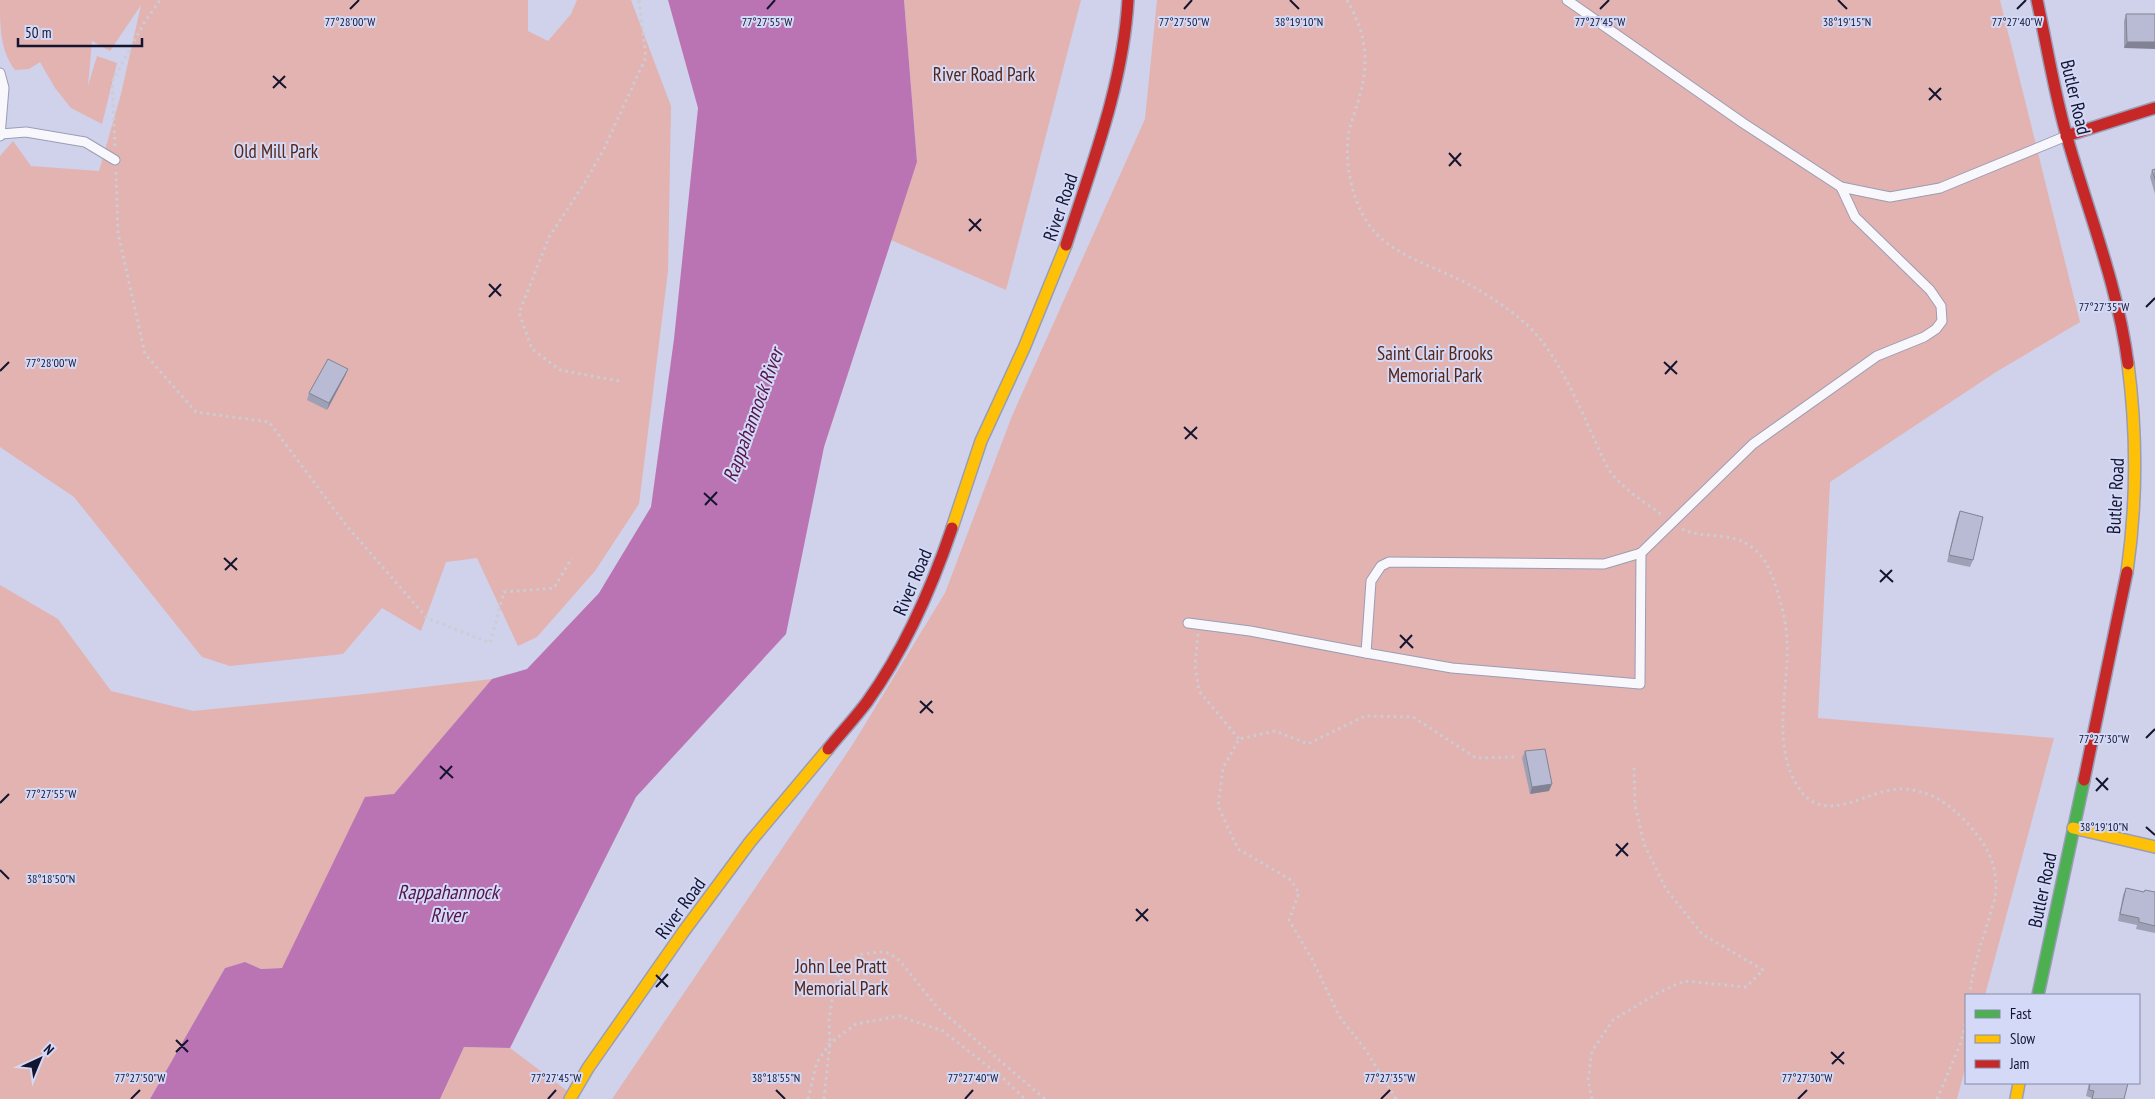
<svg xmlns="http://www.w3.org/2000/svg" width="2155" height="1099" viewBox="0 0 2155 1099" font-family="'PT Sans Narrow',sans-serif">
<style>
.green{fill:#e2b3b0}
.water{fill:#bb74b3}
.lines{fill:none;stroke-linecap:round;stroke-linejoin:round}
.lane-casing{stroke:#9a9db5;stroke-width:11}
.fast-casing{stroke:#9a9db5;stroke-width:14}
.slow-casing{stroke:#9a9db5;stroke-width:14}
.jam-casing{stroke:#9a9db5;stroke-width:14}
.path{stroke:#ccccd4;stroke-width:3;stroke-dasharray:2.5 4;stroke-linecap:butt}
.lane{stroke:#f8f8fc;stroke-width:9}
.fast{stroke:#4caf50;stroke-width:11}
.slow{stroke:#ffc107;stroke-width:11}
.jam{stroke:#c62828;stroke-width:11}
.wall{fill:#9ea1b5}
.shaded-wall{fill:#818394}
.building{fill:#b8bbd3;stroke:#818394}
.ticks{fill:none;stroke:#131530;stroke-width:2}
.labels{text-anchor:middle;stroke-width:4;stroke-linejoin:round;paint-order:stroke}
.park-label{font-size:19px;fill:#562516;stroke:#d3d9f6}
.street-label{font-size:19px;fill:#131530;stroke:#d3d9f6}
.water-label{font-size:20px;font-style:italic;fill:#551348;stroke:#d3d9f6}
.ticks-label{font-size:12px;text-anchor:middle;fill:#131530;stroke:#d3d9f6;stroke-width:4;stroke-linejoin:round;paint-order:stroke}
</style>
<rect width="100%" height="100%" fill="#cfd2ea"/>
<g class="green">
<path d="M0 0H528V31L548 41 571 14 577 0H631L671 106 668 271 639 504 595 571 537 637 518 646 477 558 446 562 421 631 382 608 343 654 230 666 202 657 74 497 0 447V156L13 141 31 166 99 171 121 94 141 5 110 51 92 41 88 86 97 56 117 63 102 124 71 108 55 88 40 62 29 69 15 70C0 50 0 27 0 0Z"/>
<polygon points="904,0 1081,0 1006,290 891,240 917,162"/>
<polygon points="1157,0 2000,0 2080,322 1996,372 1830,482 1818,718 2054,738 1985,995 1966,995 1966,1065 1957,1099 612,1099 853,744 945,593 1012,416 1145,119"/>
<polygon points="0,585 58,619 111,691 193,711 365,694 492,679 394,794 282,968 261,969 245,962 225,968 150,1099 0,1099"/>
<polygon points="464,1047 510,1048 578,1099 440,1099"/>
</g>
<polygon class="water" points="668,0 904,0 917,162 824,447 786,634 636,797 510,1048 464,1047 440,1099 150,1099 225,968 245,962 261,969 282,968 365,797 394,794 492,679 527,669 599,593 651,507 674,339 698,108"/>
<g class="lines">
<g class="lane-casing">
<g id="lane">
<polyline points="1567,0 1743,123 1841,187 1890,197 1940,188 2064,137"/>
<polyline points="0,73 4,88 0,136"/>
<polyline points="1,134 26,132 85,142 115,160"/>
<polyline points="1188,623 1250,631 1366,653 1371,581 1381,566 1389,562 1604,564 1641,553 1753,444 1877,356 1924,337 1936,329 1942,321 1941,306 1930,290 1855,217 1841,187"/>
<polyline points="1366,653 1452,668 1640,684 1641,553"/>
</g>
</g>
<g class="fast-casing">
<polyline id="fast" points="2038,995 2084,780"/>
</g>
<g class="slow-casing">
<g id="slow">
<polyline points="952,528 981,441 1024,348 1066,245"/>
<path d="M2127 572C2137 503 2137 433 2128 364"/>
<polyline points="2073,828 2155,847"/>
<polyline points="570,1099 588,1068 684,931 750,842 828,749"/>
<polyline points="2016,1099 2019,1083"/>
</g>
</g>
<g class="jam-casing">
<g id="jam">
<path d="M2037 0C2047 46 2054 92 2067 137 2088 212 2118 286 2128 364"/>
<polyline points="2066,136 2155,108"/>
<path d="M1066 245C1092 164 1123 85 1128 0"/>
<path d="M828 749C841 733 855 718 867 702 905 649 931 590 952 528"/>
<polyline points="2084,780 2127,572"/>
</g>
</g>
<g class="path">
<path d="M1347 0C1366 33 1370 61 1359 98 1356 111 1349 125 1348 138 1345 166 1352 198 1367 222 1387 255 1440 268 1472 286 1491 297 1509 309 1525 323 1564 358 1585 424 1609 470 1624 490 1643 501 1662 515"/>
<polyline points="115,146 112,82 144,23 160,0"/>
<polyline points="116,172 118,233 145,354 196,412 269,422 346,525 427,618 490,643 504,592 554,588 572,558"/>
<polyline points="619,381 560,370 532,349 519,313 549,237 584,184 604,149 646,57 639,0"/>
<path d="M1682 529C1702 539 1729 532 1747 544 1764 554 1770 569 1776 587 1781 603 1786 621 1787 638 1790 687 1770 742 1798 787 1826 830 1869 786 1905 789 1932 791 1952 806 1969 825 1987 846 1996 861 1996 889 1996 898 1992 907 1990 915 1982 943 1972 966 1970 995"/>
<polyline points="1198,634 1195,666 1199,691 1239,739"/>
<polyline points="808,1099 817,1062 830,1043 856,1024 899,1016 943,1031 1004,1079 1025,1099"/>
<polyline points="824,1099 830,1043 829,1020 834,988 838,976 852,959 862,954 880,952 889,953 900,961 937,1007 1045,1099"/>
<polyline points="1396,1099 1365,1049 1339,1016 1313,961 1289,920 1299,893 1291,880 1238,849 1218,806 1223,768 1239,739 1275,731 1308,744 1365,716 1413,717 1476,758 1514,757"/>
<polyline points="1592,1099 1588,1080 1592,1051 1613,1020 1658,993 1684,981 1746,987 1763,970 1702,934 1666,889 1644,844 1635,805 1634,766"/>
<polyline points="1937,1099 1960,1045 1966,1022"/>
</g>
<use href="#lane" class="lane"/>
<use href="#fast" class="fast"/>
<use href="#slow" class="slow"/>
<use href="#jam" class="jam"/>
</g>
<g class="wall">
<polygon points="2126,14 2155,14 2124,48 2124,21"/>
<polygon points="2155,169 2155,194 2150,177 2152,170"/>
<polygon points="348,369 345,376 327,410 307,400 309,393"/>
<polygon points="1960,511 1973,560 1970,567 1947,562 1957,518"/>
<polygon points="1525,751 1549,791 1530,794 1522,758"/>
<polygon points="2126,888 2144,892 2155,892 2155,933 2136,929 2137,925 2118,921 2123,895"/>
<polygon points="2089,1083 2128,1083 2124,1099 2091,1099 2092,1098 2086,1096"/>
</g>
<g class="shaded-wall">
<polygon points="2127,42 2155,42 2155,49 2124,48"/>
<polygon points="348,369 345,376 327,410 329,403"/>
<polygon points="1552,784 1549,791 1530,794 1532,787"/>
</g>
<g class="building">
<polygon points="2126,14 2155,14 2155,42 2127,42"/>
<polygon points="2155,169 2155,179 2152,170"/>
<polygon points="328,359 348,369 329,403 309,393"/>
<polygon points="1960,511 1983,517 1973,560 1949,555"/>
<polygon points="1545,749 1552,784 1532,787 1525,751"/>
<polygon points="2126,888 2144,892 2145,890 2155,892 2155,926 2139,922 2139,918 2120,914"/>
<polygon points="2090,1083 2128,1083 2124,1099 2092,1099 2094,1091 2089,1090"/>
</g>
<path class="ticks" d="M1290 0 1299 9M1838 0 1847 9M350 9 359 0M767 9 775 0M1184 9 1192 0M1600 9 1609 0M2017 9 2026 0M273 76 286 88M273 88 285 76M1929 88 1941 100M1929 100 1941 88M1449 153 1461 166M1449 166 1461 153M969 219 981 231M969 231 981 219M489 284 501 296M489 297 501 284M2146 307 2155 298M1664 362 1677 374M0 371 9 362M1665 374 1677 361M1184 427 1197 439M1185 439 1197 427M704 493 717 505M705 505 717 492M224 558 237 570M225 570 237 558M1880 570 1893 582M1880 582 1892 570M1400 635 1413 648M1400 648 1412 635M920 701 933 713M920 713 932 701M2146 738 2155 729M440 766 453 778M2096 778 2108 790M440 779 452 766M2096 791 2108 778M0 803 9 794M2146 827 2155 835M1616 844 1628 856M1616 856 1628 843M0 870 9 879M1136 909 1148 921M1136 921 1148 909M656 975 668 987M656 987 668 974M176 1040 188 1052M176 1052 188 1040M1831 1052 1844 1064M1832 1064 1844 1052M776 1090 785 1099M131 1099 140 1090M548 1099 556 1090M965 1099 973 1090M1381 1099 1390 1090M1798 1099 1807 1090"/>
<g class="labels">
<g class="park-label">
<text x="984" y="81">River Road Park</text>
<text x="276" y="158">Old Mill Park</text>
<text x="1435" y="360">Saint Clair Brooks<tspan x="1435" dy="22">Memorial Park</tspan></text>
<text x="841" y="973">John Lee Pratt<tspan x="841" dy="22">Memorial Park</tspan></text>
</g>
<g class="street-label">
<text transform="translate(2076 97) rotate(77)" y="7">Butler Road</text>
<text transform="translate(1060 207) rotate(-71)" y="7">River Road</text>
<text transform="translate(2115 496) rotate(-87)" y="7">Butler Road</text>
<text transform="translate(912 582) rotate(-67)" y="7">River Road</text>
<text transform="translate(2042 890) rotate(-78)" y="7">Butler Road</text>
<text transform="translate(680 908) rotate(-54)" y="7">River Road</text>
</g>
<g class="water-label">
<text transform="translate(753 415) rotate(-70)" y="7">Rappahannock River</text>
<text x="448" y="899">Rappahannock<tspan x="448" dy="23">River</tspan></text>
</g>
</g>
<g class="ticks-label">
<text x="1299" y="26">38°19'10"N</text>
<text x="1847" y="26">38°19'15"N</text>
<text x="350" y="26">77°28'00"W</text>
<text x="767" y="26">77°27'55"W</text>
<text x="1184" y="26">77°27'50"W</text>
<text x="1600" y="26">77°27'45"W</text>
<text x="2017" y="26">77°27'40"W</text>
<text x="2104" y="311">77°27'35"W</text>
<text x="51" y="367">77°28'00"W</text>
<text x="2104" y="743">77°27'30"W</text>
<text x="51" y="798">77°27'55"W</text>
<text x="2104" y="831">38°19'10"N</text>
<text x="51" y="883">38°18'50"N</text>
<text x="140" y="1082">77°27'50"W</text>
<text x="556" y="1082">77°27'45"W</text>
<text x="973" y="1082">77°27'40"W</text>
<text x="1390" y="1082">77°27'35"W</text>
<text x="1807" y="1082">77°27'30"W</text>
<text x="776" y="1082">38°18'55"N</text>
</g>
<rect x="1965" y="994" width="175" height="90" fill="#d3d9f6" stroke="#868ba7"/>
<rect x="1975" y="1010" width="25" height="8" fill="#4caf50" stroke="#868ba7"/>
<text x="2010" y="1019" font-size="15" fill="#131530">Fast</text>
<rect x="1975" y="1035" width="25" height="8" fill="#ffc107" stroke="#868ba7"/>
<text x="2010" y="1044" font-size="15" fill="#131530">Slow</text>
<rect x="1975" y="1060" width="25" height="8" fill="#c62828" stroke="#868ba7"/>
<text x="2010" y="1069" font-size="15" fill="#131530">Jam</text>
<g transform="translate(40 1059) rotate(44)" stroke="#d3d9f6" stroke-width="4" paint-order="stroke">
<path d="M0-4L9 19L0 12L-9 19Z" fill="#131530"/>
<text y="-8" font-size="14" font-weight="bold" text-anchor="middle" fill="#131530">N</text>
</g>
<path d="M18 38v8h124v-8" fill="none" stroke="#131530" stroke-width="2.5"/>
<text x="25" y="38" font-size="15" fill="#131530" stroke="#d3d9f6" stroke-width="4" paint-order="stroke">50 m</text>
</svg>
